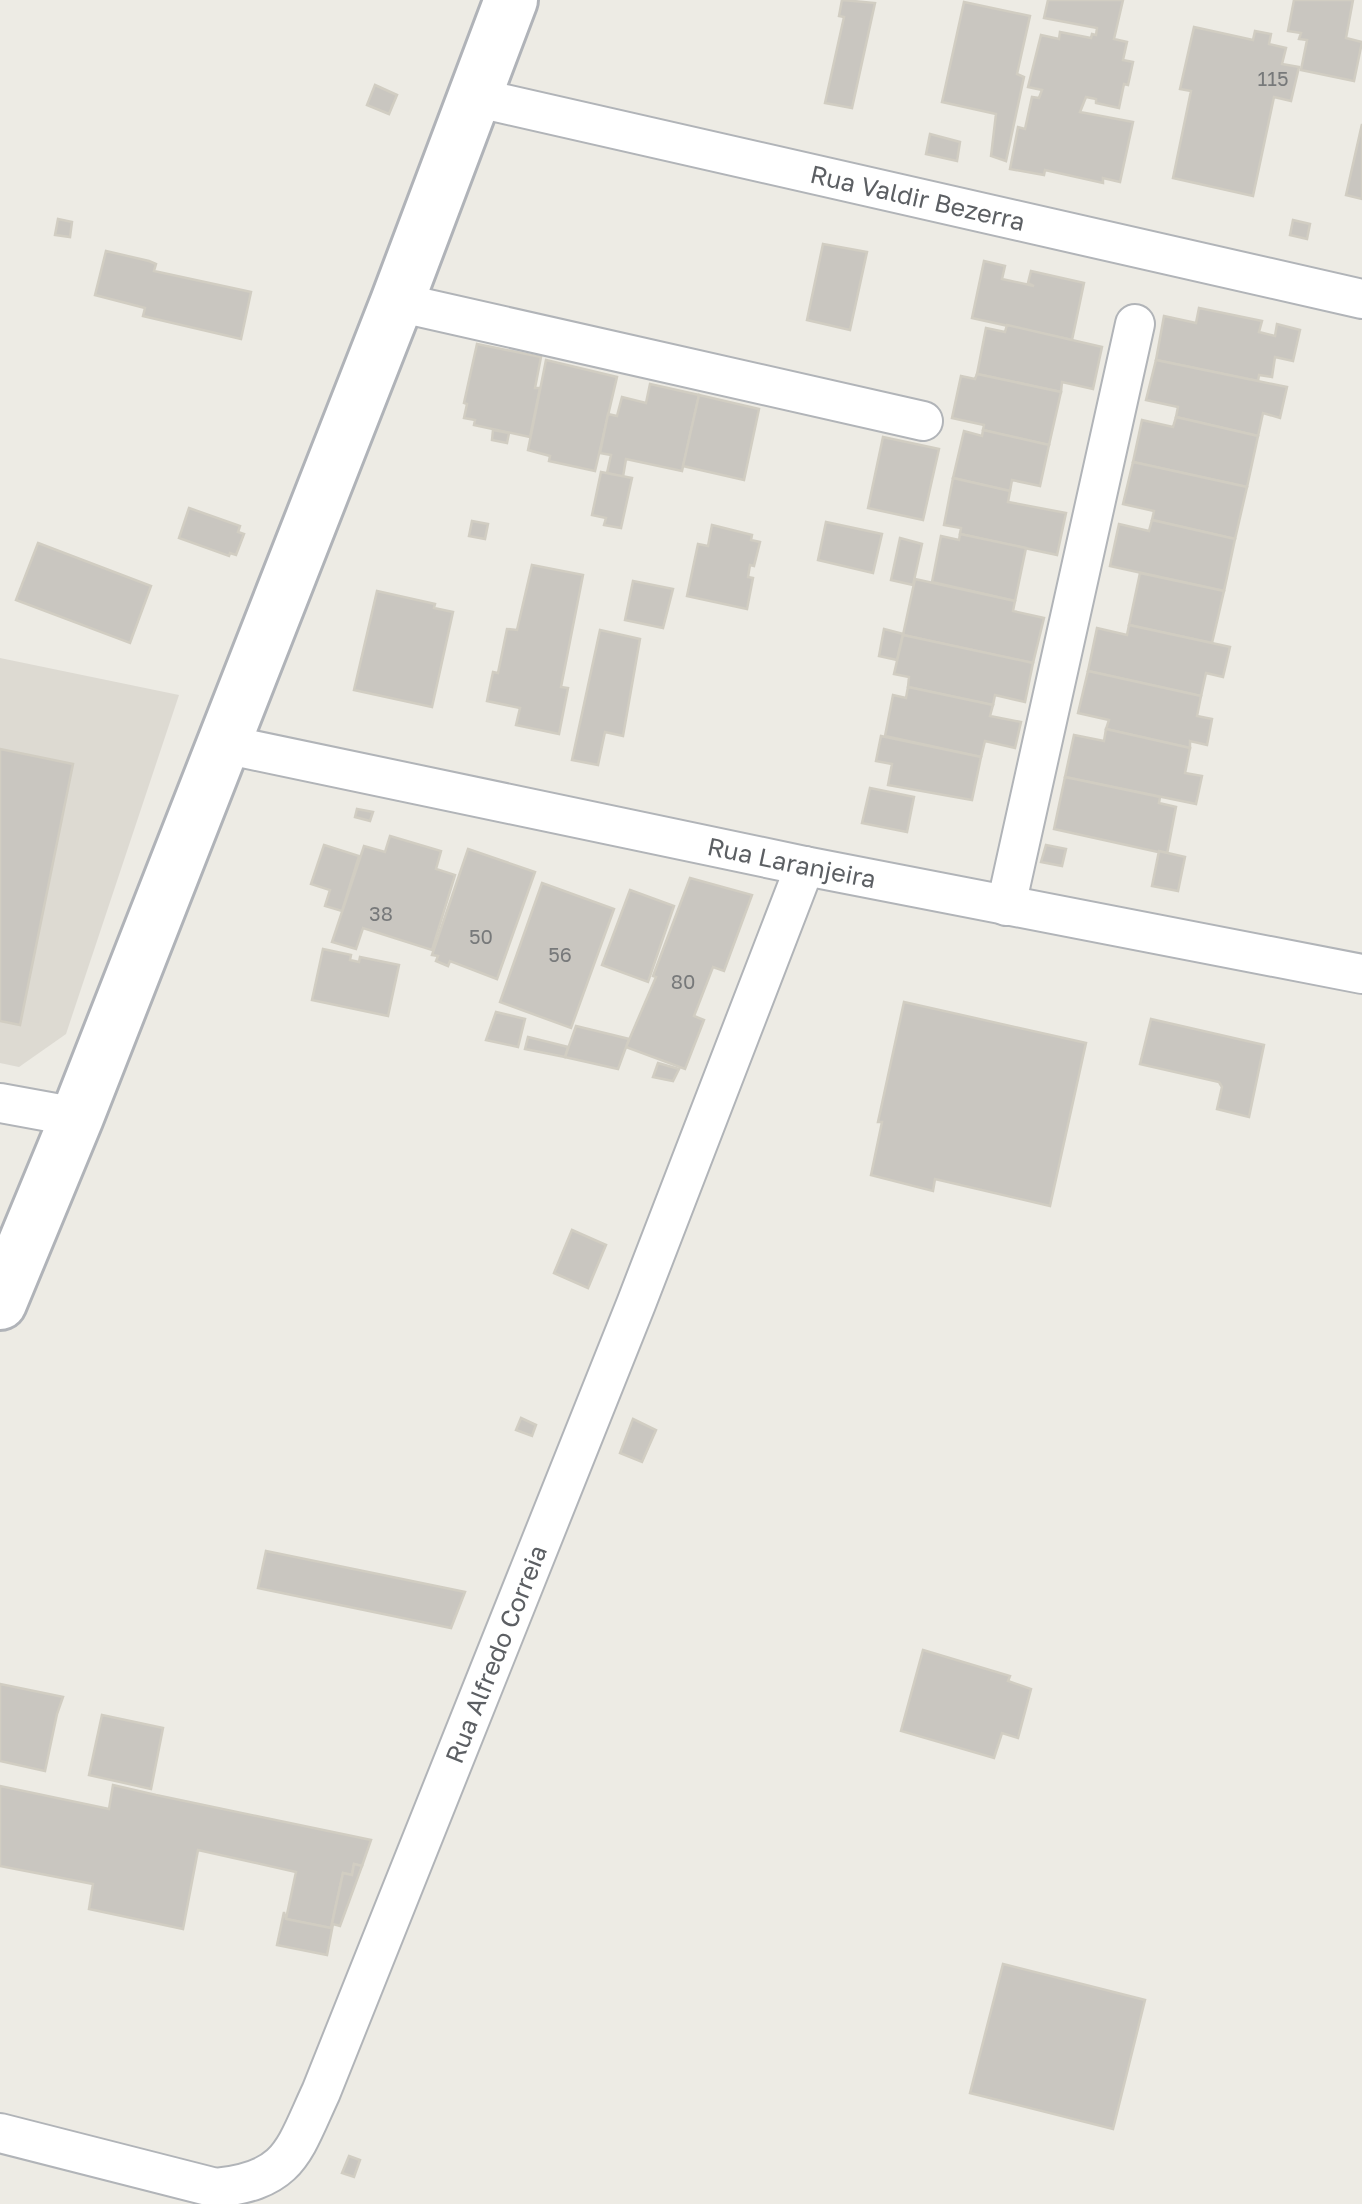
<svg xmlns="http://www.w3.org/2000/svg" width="1362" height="2204" viewBox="0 0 1362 2204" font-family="'Golos Text',sans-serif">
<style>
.education{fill:#dddad2}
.building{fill:#c9c6c0;stroke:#d1cdc2;stroke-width:2.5}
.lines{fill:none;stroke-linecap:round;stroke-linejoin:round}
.minor-casing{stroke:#b1b4b8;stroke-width:42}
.secondary-casing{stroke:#b0b3b8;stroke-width:58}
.minor{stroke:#fff;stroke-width:38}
.secondary{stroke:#fff;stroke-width:52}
.labels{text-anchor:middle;stroke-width:9;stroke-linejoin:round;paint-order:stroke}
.number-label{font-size:20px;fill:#77797a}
.street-label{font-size:25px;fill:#5c5f63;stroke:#fff}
</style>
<rect width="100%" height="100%" fill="#edebe4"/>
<polygon class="education" points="0,658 179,695 66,1034 19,1067 0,1063"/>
<g class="building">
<polygon points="842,0 875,3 852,108 825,103 844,17 839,16"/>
<polygon points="1048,0 1123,0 1114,39 1127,42 1123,60 1133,62 1128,85 1124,84 1119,108 1096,103 1096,99 1086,97 1080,112 1133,122 1120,182 1103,178 1103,183 1045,170 1044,175 1010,169 1018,127 1025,129 1032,97 1039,98 1042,90 1028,87 1041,35 1059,39 1060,32 1091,38 1092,34 1096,35 1097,28 1044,18"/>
<polygon points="1294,0 1353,0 1346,38 1362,42 1354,81 1301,70 1307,40 1299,39 1301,33 1288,31"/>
<polygon points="964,2 1030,16 1017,74 1024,77 1006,161 991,156 996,114 942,102"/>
<polygon points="1194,27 1253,40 1255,31 1271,34 1269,44 1286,48 1282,64 1299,67 1291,101 1274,97 1253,196 1173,178 1191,91 1180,89"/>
<polygon points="375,85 397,95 389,114 367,105"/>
<polygon points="1362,124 1362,199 1346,195"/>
<polygon points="930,134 960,142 957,161 926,154"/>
<polygon points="58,219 72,222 70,237 55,235"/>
<polygon points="1293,220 1310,224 1307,239 1290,235"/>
<polygon points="823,244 867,252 850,330 807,320"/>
<polygon points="106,251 149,261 156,264 154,271 251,292 241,339 143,316 145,308 95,295"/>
<polygon points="984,261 1005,266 1002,279 1034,286 1028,283 1031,271 1084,283 1072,340 972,318"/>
<polygon points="1199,308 1262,321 1259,332 1275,336 1277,324 1300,330 1293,361 1275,357 1272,377 1259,375 1258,381 1156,360 1164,316 1196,323"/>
<polygon points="1007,325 1102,347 1093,389 1062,382 1061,392 977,374 986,328 1005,332"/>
<polygon points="477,344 541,357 535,388 540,388 530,437 474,425 475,420 464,418 467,404 464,403"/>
<polygon points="546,360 617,377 595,471 549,461 550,456 528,450"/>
<polygon points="1156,360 1287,387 1280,418 1263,413 1258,436 1176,417 1178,407 1146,400"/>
<polygon points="977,374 1061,392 1049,445 983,430 984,425 952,418 961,376 975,379"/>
<polygon points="650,384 699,395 682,471 626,459 623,477 607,473 611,455 600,453 608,414 617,416 622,397 646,403"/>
<polygon points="699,395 759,409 744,480 683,466"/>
<polygon points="1176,417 1258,436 1247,487 1133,462 1142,420 1173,427"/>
<polygon points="493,430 509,433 507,443 492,440"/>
<polygon points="983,430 1049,445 1040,486 1012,480 1010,491 953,478 964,431 982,436"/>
<polygon points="883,437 939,449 923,520 868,508"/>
<polygon points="1133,462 1247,487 1235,539 1152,520 1154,511 1123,504"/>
<polygon points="601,472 632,478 621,528 604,525 606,518 592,515"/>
<polygon points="953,478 1010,491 1008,502 1066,513 1057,555 960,534 961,528 944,525"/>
<polygon points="189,508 240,526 238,532 244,534 236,555 230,553 229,556 179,538"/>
<polygon points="1152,520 1235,539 1224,591 1110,566 1119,524 1149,531"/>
<polygon points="472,521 488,524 485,539 469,536"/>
<polygon points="826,522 882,534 873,573 818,560"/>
<polygon points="712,525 752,535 751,540 760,542 754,566 750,565 748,577 753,578 747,609 687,596 698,544 708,546"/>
<polygon points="960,534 1026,548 1015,601 932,582 941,536 959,540"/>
<polygon points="900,538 922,544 913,585 891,580"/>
<polygon points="38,543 151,586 130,643 16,600"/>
<polygon points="532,565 583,575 561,687 568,688 559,734 516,725 520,708 487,701 493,672 498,673 507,629 517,630"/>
<polygon points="1140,573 1224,591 1212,643 1129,625"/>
<polygon points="915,579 1015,601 1013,611 1044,618 1033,663 903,635"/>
<polygon points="633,581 673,589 663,628 625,620"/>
<polygon points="377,591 435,604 434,608 453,612 432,707 354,690"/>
<polygon points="1129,625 1230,647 1223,677 1206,673 1201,696 1088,671 1097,628 1127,635"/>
<polygon points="884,629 903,634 897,660 879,656"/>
<polygon points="600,630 640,639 623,736 605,732 598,765 572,760"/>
<polygon points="903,635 1033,663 1025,702 995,695 993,705 908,687 909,677 894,674"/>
<polygon points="1088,671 1201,696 1197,716 1212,719 1207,745 1190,741 1190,748 1106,729 1109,720 1078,713"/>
<polygon points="908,687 993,705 990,716 1021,722 1015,748 985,741 981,757 885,736 893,695 906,698"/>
<polygon points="1106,729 1190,748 1185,773 1202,776 1196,804 1065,777 1074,735 1104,741"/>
<polygon points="881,736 981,757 972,800 888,785 892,764 876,761"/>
<polygon points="0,749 73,764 20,1025 0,1021"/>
<polygon points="1065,777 1160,797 1159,803 1176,807 1167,854 1054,829"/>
<polygon points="870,788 914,797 907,832 862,823"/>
<polygon points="357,809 373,812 370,821 355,817"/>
<polygon points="390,836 441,851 436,869 455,875 432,950 363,928 356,949 332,942 364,846 385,852"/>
<polygon points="324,845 359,856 342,911 325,906 330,890 311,884"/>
<polygon points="1046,845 1066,849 1062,866 1041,862"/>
<polygon points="468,849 535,872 497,979 450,961 448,966 436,961 438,956 432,955"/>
<polygon points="1159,851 1185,857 1178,891 1152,886"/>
<polygon points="690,878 752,895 724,971 713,967 694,1016 704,1020 685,1069 626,1047 656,977 653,976"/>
<polygon points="542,883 614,909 571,1028 500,1002"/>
<polygon points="630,890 674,906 648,982 602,965"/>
<polygon points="323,949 351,955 350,960 359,962 360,957 399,965 388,1016 312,1000"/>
<polygon points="904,1002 1086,1043 1050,1206 935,1179 933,1191 871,1175 882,1122 878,1122"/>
<polygon points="496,1012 525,1019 518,1047 486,1040"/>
<polygon points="1151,1019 1264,1045 1249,1117 1217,1109 1222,1087 1219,1082 1140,1064"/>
<polygon points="576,1026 629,1039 618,1069 565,1057"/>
<polygon points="528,1037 568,1047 565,1057 525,1049"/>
<polygon points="658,1063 679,1069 673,1081 653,1077"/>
<polygon points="572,1230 606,1245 588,1288 554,1273"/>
<polygon points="521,1418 536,1425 532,1436 516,1430"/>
<polygon points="633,1419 656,1430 642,1462 620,1453"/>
<polygon points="266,1551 465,1592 451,1628 258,1588"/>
<polygon points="923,1650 1010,1676 1008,1681 1031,1689 1018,1738 1002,1733 994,1758 901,1731"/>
<polygon points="0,1684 63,1697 57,1714 45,1771 0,1761"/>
<polygon points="102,1715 163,1728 151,1789 89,1775"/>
<polygon points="113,1785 156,1795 371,1840 362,1866 354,1864 352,1875 343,1873 331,1928 286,1919 296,1872 198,1850 183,1929 89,1909 93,1884 0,1866 0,1786 109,1809"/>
<polygon points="354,1864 362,1866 340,1926 333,1924 327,1955 277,1945 284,1912 286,1919 331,1928 343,1873 352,1875"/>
<polygon points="1003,1964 1145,2000 1113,2129 970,2093"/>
<polygon points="349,2156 360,2160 354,2177 342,2173"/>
</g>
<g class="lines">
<g class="minor-casing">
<g id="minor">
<path id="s1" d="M474 97 1362 299"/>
<polyline points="397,302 923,421"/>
<path id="s2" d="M224 744 805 866 1362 974"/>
<polyline points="1006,906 1135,324"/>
<polyline points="0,1103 77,1117"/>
<path id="s3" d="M0 2133 216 2188C290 2180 293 2152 321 2092L636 1304 805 866"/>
</g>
</g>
<g class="secondary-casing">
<polyline id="secondary" points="0,1303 77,1117 397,302 511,0"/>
</g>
<use href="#minor" class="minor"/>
<use href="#secondary" class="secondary"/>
</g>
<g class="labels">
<g class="number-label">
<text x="1273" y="86">115</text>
<text x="381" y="921">38</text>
<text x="481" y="944">50</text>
<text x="560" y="962">56</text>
<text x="683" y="989">80</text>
</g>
<g class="street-label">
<text dy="9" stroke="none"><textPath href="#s1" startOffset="455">Rua Valdir Bezerra</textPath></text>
<text dy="9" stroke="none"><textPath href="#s2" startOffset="580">Rua Laranjeira</textPath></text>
<text dy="9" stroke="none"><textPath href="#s3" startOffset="848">Rua Alfredo Correia</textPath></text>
</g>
</g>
</svg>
